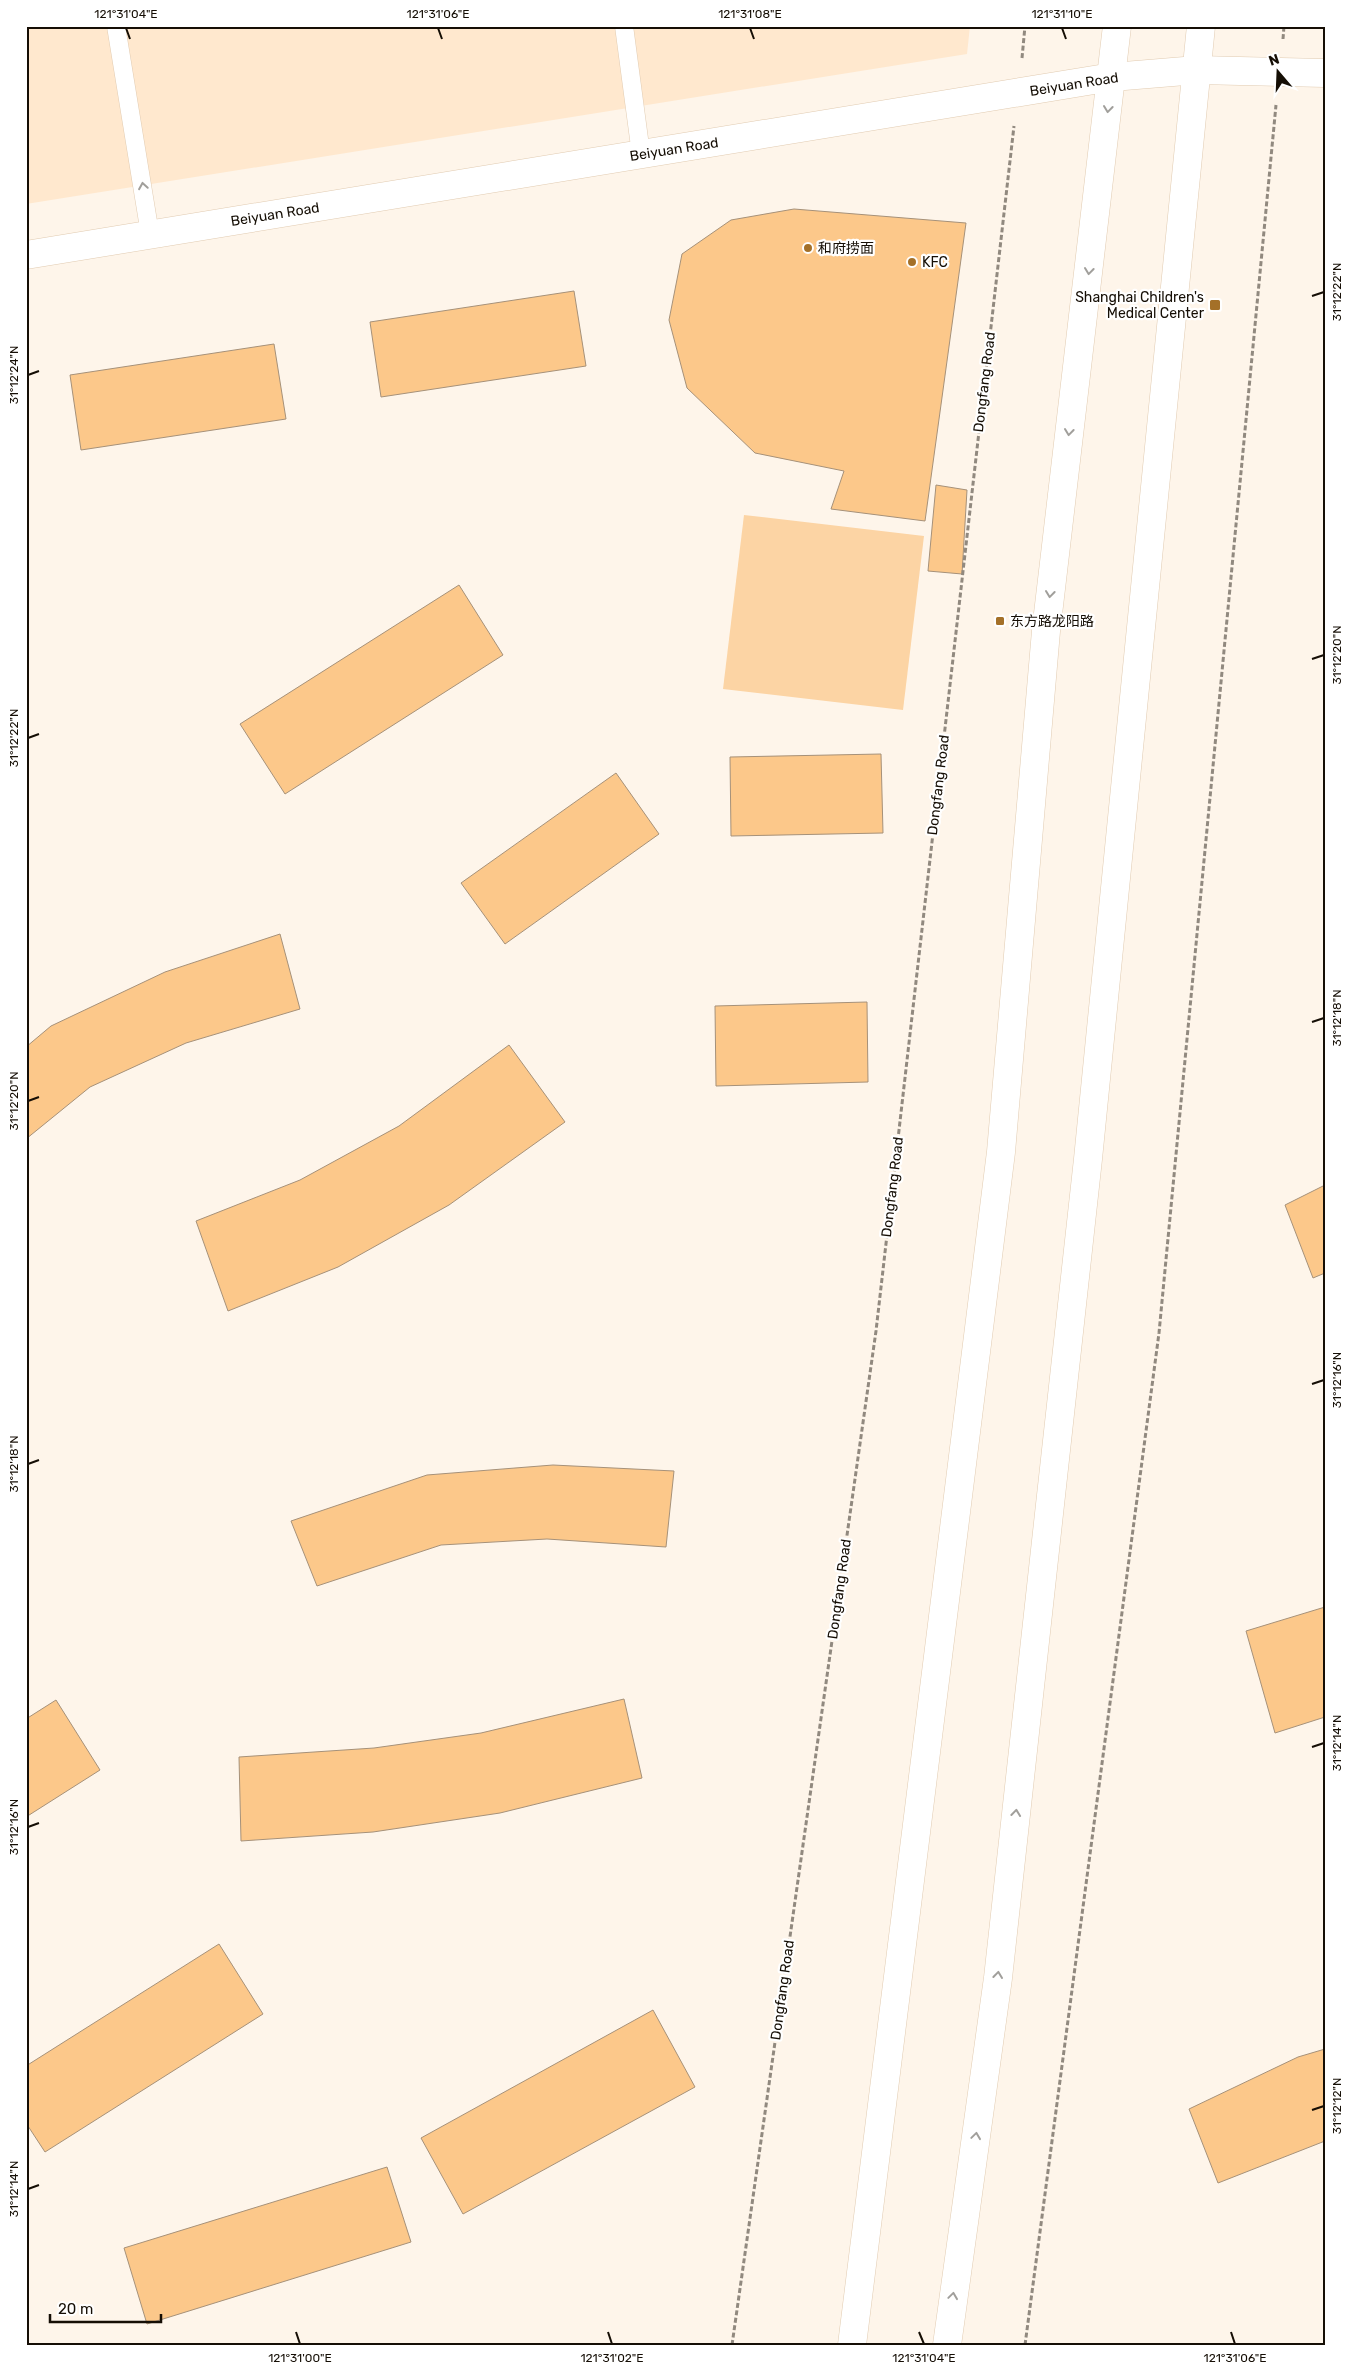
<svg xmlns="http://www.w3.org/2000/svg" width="1351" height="2371" viewBox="0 0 1351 2371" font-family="Rubik,'Noto Sans SC',sans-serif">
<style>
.built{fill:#ffe8ce}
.grass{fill:#fcd4a4}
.building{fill:#fcc88a;stroke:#a69179}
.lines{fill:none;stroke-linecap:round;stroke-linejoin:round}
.service-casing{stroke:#e1cbb1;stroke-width:19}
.minor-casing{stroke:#e1cbb1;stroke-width:29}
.tertiary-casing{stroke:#e1cbb1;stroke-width:29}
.secondary-casing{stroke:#e1cbb1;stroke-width:29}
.path{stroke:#91897f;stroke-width:3;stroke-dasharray:5 2.5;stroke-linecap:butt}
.service{stroke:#fff;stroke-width:18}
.minor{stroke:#fff;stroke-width:28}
.tertiary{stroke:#fff;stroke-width:28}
.secondary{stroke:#fff;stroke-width:28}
.oneway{stroke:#a19f9b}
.ticks{fill:none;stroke:#150e05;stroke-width:2}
.poi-dot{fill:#a47028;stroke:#fff;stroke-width:2}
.labels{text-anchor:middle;stroke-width:4.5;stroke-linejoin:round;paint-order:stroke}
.street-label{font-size:14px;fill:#150e05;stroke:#fff}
.poi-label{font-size:14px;fill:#150e05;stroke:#fff;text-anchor:start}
.neatline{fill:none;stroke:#150e05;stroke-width:2}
.ticks-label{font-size:12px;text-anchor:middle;fill:#150e05}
</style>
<rect width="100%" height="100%" fill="#fef5ea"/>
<polygon class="built" points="26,26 970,26 967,54 26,204"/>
<polygon class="grass" points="744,515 924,536 903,710 723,689"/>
<g class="building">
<polygon points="794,209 966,223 925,521 831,509 844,471 755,453 687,388 669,320 682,254 731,220"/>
<polygon points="574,291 586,366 381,397 370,322"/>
<polygon points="274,344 286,419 81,450 70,375"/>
<polygon points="936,485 967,490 962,574 928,571"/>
<polygon points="459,585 503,655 285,794 240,724"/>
<polygon points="881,754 883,833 731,836 730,757"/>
<polygon points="616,773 659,834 505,944 461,883"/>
<polygon points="280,934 300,1009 186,1043 90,1087 26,1139 26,1047 51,1026 165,972"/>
<polygon points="867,1002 868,1082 716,1086 715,1006"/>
<polygon points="509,1045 565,1122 449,1205 338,1267 228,1311 196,1221 300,1180 399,1126"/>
<polygon points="1325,1185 1325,1273 1313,1278 1285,1205"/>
<polygon points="553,1465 674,1471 666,1547 547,1539 441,1545 317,1586 291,1521 427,1475"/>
<polygon points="1325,1607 1325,1717 1275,1733 1246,1631"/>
<polygon points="624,1699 642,1778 500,1813 373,1832 241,1841 239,1757 374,1748 481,1733"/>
<polygon points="56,1700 100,1770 26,1817 26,1719"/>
<polygon points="219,1944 263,2014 45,2152 26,2123 26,2066"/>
<polygon points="653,2010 695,2087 463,2214 421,2138"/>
<polygon points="1325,2049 1325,2141 1218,2183 1189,2109 1298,2057"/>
<polygon points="387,2167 411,2242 147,2324 124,2248"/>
</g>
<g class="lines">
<g class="service-casing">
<g id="service">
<polyline points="116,26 150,234"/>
<polyline points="624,26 641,154"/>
</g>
</g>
<g class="minor-casing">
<polyline id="minor" points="1197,70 1325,73"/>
</g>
<g class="tertiary-casing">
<polyline id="tertiary" points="26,255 1112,77 1197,70"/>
</g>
<g class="secondary-casing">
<g id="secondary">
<polyline points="852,2345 1001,1152 1046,631 1117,26"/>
<polyline points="947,2345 998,1978 1088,1159 1201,26"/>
</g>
</g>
<g class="path">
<polyline points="1283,39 1284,26"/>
<polyline points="1022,58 1025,26"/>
<polyline points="732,2345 876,1331 1014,126"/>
<polyline points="1025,2345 1159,1333 1276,105"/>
</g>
<use href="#service" class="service"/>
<use href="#minor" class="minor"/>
<use href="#tertiary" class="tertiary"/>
<use href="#secondary" class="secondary"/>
</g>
<defs><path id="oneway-chevron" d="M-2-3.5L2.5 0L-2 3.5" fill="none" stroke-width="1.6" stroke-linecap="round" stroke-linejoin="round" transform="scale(1.25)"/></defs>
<g class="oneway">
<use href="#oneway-chevron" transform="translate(1108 109) rotate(97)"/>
<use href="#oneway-chevron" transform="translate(143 186) rotate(-99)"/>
<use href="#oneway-chevron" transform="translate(1089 271) rotate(97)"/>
<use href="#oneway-chevron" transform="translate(1069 432) rotate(97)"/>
<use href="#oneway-chevron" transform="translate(1050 594) rotate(97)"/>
<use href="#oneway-chevron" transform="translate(1016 1813) rotate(-84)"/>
<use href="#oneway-chevron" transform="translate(998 1975) rotate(-83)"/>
<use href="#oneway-chevron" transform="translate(976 2136) rotate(-82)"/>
<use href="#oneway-chevron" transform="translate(953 2296) rotate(-82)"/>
</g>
<path class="ticks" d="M126 28 130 39M438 28 442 39M750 28 754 39M1062 28 1066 39M1312 296 1324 292M28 375 39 371M1312 659 1324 655M28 738 39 734M1312 1022 1324 1018M28 1101 39 1097M1312 1384 1324 1380M28 1464 39 1460M1312 1747 1324 1743M28 1827 39 1823M1312 2110 1324 2106M28 2189 39 2185M296 2332 300 2344M608 2332 612 2344M919 2332 924 2344M1231 2332 1235 2344"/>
<g class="poi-dot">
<circle cx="808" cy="248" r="5"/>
<circle cx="912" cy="262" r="5"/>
<rect x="1209" y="299" width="12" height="12" rx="2.5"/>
<rect x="995" y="616" width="10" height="10" rx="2.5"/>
</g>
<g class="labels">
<g class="street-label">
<text transform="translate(1074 84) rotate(-9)" y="5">Beiyuan Road</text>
<text transform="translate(674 149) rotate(-9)" y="5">Beiyuan Road</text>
<text transform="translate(275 214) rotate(-9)" y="5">Beiyuan Road</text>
<text transform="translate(984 382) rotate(-83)" y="5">Dongfang Road</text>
<text transform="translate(938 785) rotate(-83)" y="5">Dongfang Road</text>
<text transform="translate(892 1187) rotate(-83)" y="5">Dongfang Road</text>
<text transform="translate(839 1589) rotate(-82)" y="5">Dongfang Road</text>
<text transform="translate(782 1990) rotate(-82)" y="5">Dongfang Road</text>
</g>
<g class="poi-label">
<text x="818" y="253">和府捞面</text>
<text x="922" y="267">KFC</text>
<text x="1204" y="302" text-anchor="end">Shanghai Children's<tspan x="1204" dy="16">Medical Center</tspan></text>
<text x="1010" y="626">东方路龙阳路</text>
</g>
</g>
<rect width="1351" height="2371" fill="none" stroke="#ffffff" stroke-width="55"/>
<g transform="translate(1278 72) rotate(341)" stroke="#ffffff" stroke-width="4" paint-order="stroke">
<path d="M0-4L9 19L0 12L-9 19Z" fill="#150e05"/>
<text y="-8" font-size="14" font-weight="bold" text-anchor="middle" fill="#150e05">N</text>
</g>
<path d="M50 2314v8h111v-8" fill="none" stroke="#150e05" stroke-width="2.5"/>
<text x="58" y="2314" font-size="15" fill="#150e05" stroke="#ffffff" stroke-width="4" paint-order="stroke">20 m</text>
<rect x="28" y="28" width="1296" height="2316" class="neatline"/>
<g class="ticks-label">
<text x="126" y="18">121°31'04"E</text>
<text x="438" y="18">121°31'06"E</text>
<text x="750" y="18">121°31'08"E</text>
<text x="1062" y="18">121°31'10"E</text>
<text transform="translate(1337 292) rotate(-90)" y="4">31°12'22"N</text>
<text transform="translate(14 375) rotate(-90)" y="4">31°12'24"N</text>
<text transform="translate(1337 655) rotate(-90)" y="4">31°12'20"N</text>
<text transform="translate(14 738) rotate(-90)" y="4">31°12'22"N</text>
<text transform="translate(1337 1018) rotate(-90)" y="4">31°12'18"N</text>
<text transform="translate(14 1101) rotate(-90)" y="4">31°12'20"N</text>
<text transform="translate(1337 1380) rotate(-90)" y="4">31°12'16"N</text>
<text transform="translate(14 1464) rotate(-90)" y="4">31°12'18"N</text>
<text transform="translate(1337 1743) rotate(-90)" y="4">31°12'14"N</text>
<text transform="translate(14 1827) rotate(-90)" y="4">31°12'16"N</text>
<text transform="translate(1337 2106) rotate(-90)" y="4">31°12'12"N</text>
<text transform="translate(14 2189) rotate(-90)" y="4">31°12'14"N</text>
<text x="300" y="2362">121°31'00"E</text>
<text x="612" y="2362">121°31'02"E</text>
<text x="924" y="2362">121°31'04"E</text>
<text x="1235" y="2362">121°31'06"E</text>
</g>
</svg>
